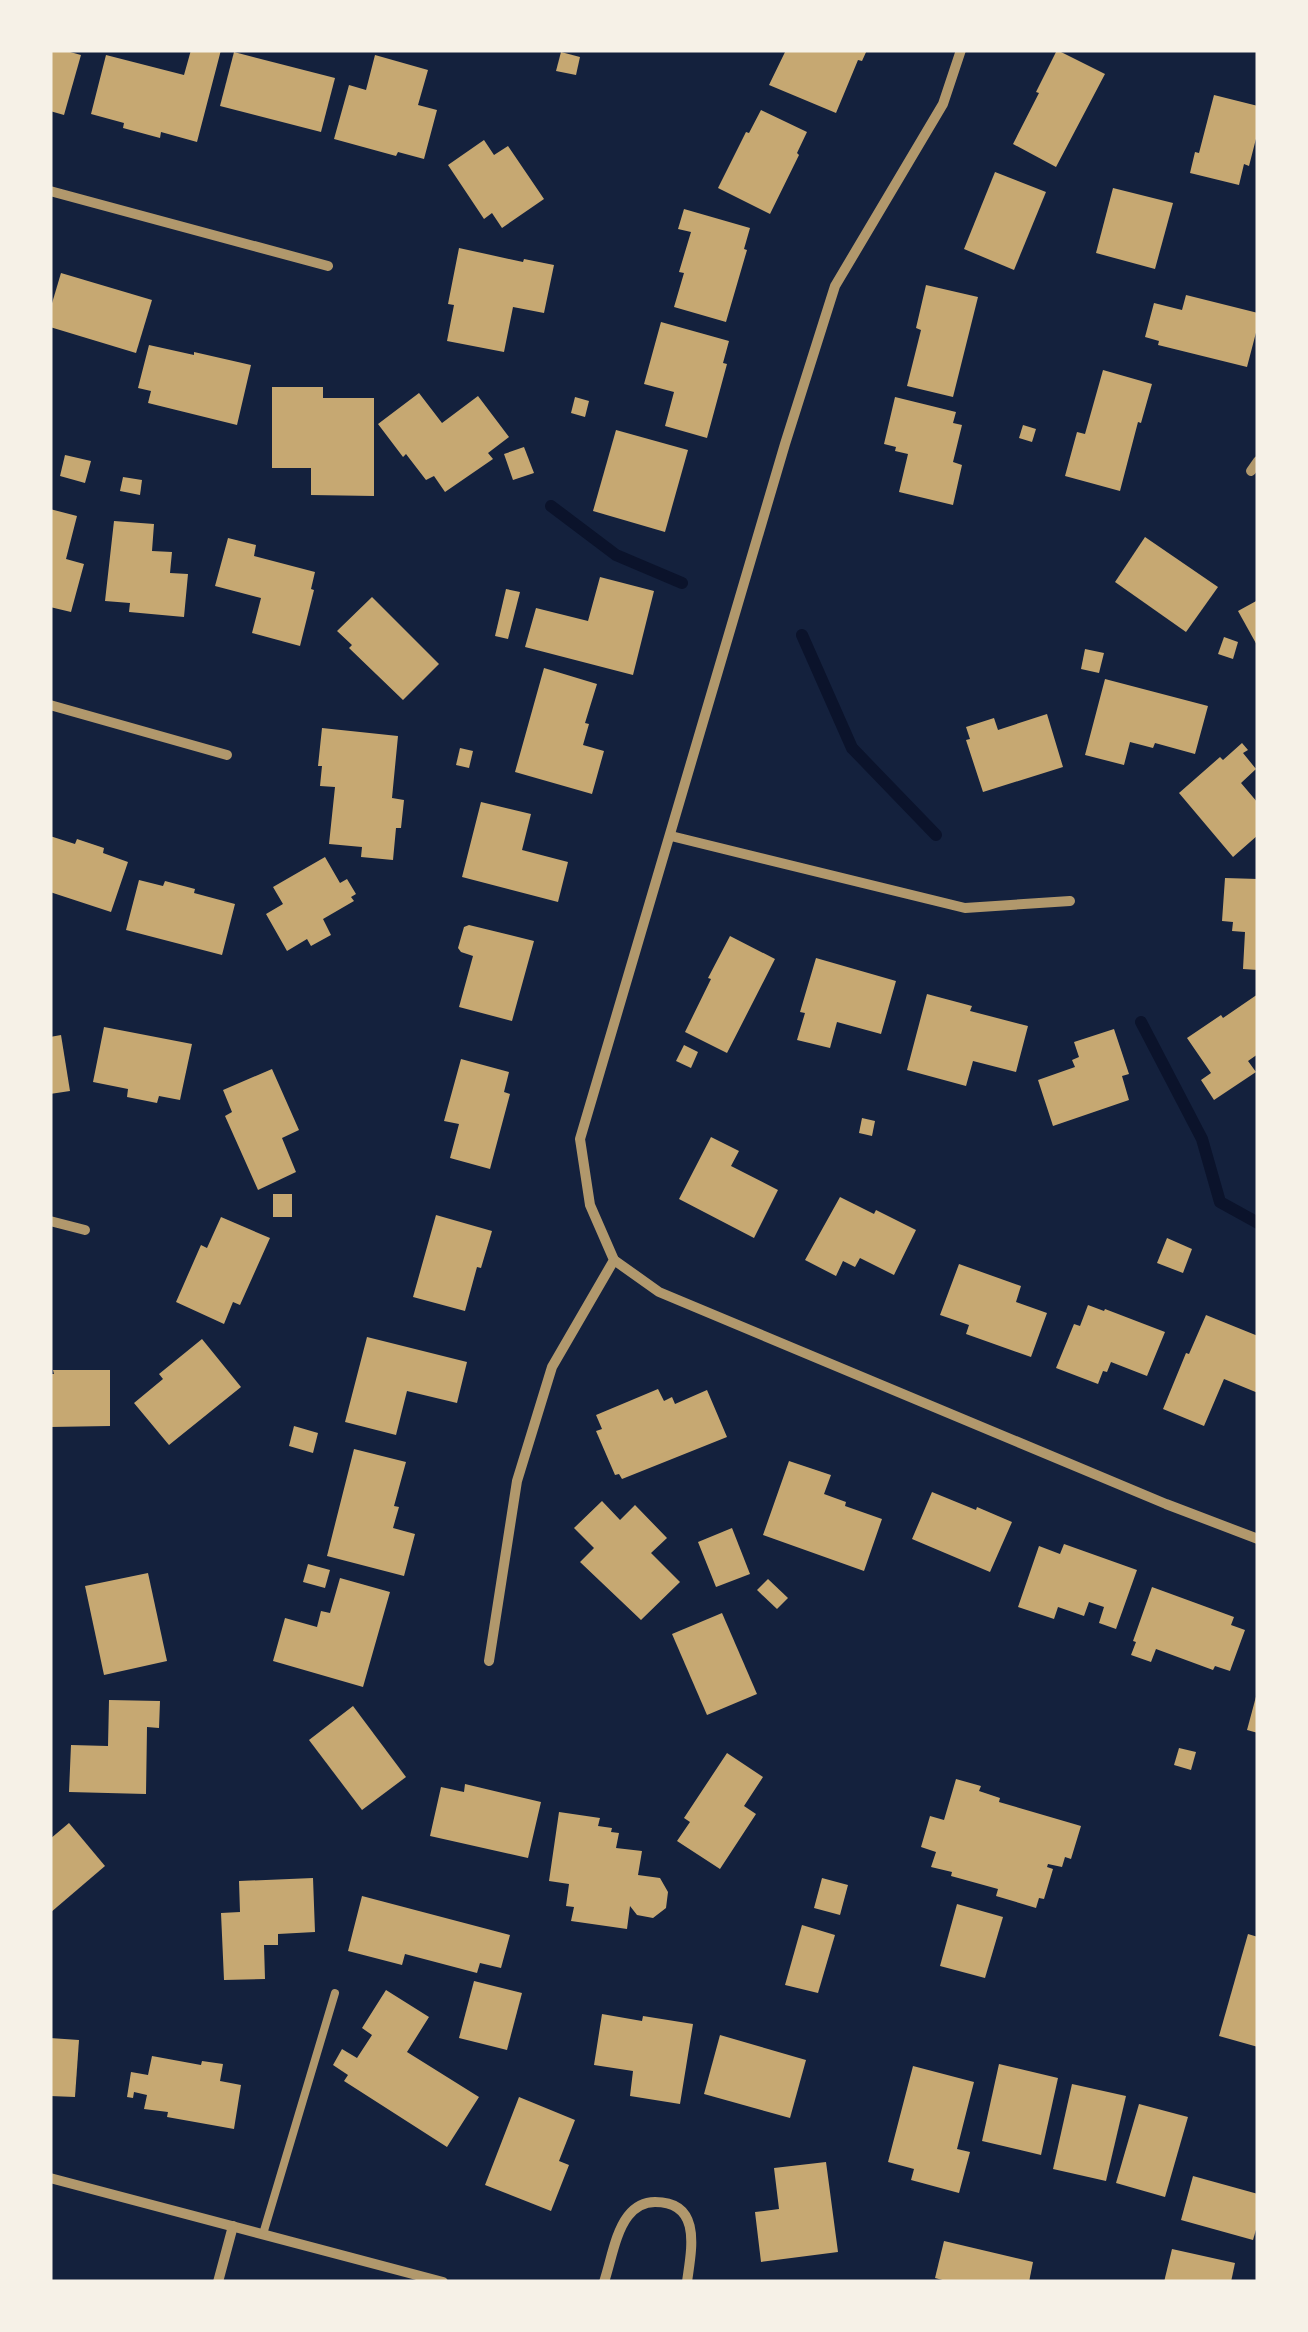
<svg xmlns="http://www.w3.org/2000/svg" width="1308" height="2332" viewBox="0 0 1308 2332" font-family="'Noto Sans',sans-serif">
<style>
.lines{fill:none;stroke-linecap:round;stroke-linejoin:round}
.stream{stroke:#0b132b;stroke-width:12}
.building{fill:#c6a872}
.service{stroke:#b1986c;stroke-width:8}
.minor{stroke:#b1986c;stroke-width:10}
</style>
<rect width="100%" height="100%" fill="#14213d"/>
<g class="lines">
<g class="stream">
<polyline points="551,506 616,555 682,583"/>
<polyline points="802,635 852,748 936,835"/>
<polyline points="1141,1022 1202,1139 1220,1202 1258,1223"/>
</g>
</g>
<g class="building">
<polygon points="50,50 63,50 81,55 64,115 50,111"/>
<polygon points="191,50 221,50 197,142 161,132 160,138 123,128 124,123 91,114 106,55 184,75"/>
<polygon points="786,50 867,50 862,61 858,60 836,113 769,85"/>
<polygon points="1057,50 1105,74 1056,167 1013,144 1039,93 1036,92"/>
<polygon points="234,52 335,78 321,132 220,106"/>
<polygon points="561,52 580,57 576,75 556,71"/>
<polygon points="375,55 428,70 418,105 437,110 424,159 398,152 396,156 334,139 349,85 366,90"/>
<polygon points="1214,95 1258,106 1258,131 1249,166 1244,164 1239,185 1190,173 1195,152 1199,153"/>
<polygon points="761,110 807,132 797,153 799,155 770,214 718,188 746,132 749,133"/>
<polygon points="484,140 494,155 508,146 544,199 502,228 492,213 484,219 448,165"/>
<polygon points="995,172 1046,192 1014,270 964,249"/>
<polygon points="1113,188 1173,203 1155,269 1096,253"/>
<polygon points="684,209 750,228 744,249 747,250 726,322 674,307 684,273 679,272 691,232 678,229"/>
<polygon points="459,248 523,262 524,259 554,265 544,313 513,307 504,352 447,341 454,305 448,304"/>
<polygon points="61,273 152,300 136,353 50,327 50,310"/>
<polygon points="926,285 978,297 953,397 907,386 921,330 916,328"/>
<polygon points="1186,295 1258,313 1258,325 1247,367 1158,345 1159,341 1145,337 1154,303 1182,310"/>
<polygon points="661,322 729,341 723,363 727,364 707,438 665,426 674,392 644,384"/>
<polygon points="149,345 194,355 194,352 251,365 237,425 148,403 151,391 138,388"/>
<polygon points="1103,370 1152,384 1141,423 1138,422 1120,491 1065,476 1077,432 1085,434"/>
<polygon points="272,387 323,387 323,398 374,398 374,496 311,495 311,468 272,468"/>
<polygon points="419,393 442,423 478,396 509,437 488,453 493,459 445,492 434,476 426,480 406,454 403,457 378,424"/>
<polygon points="575,397 589,401 585,417 571,413"/>
<polygon points="895,397 956,412 953,423 962,425 953,462 962,465 953,505 899,492 908,454 895,451 896,447 884,444"/>
<polygon points="1023,425 1036,429 1032,442 1019,438"/>
<polygon points="616,430 688,450 665,532 593,511"/>
<polygon points="524,447 534,473 513,480 504,454"/>
<polygon points="65,455 91,461 85,483 60,476"/>
<polygon points="123,477 142,480 140,495 120,491"/>
<polygon points="50,509 77,516 66,559 84,564 71,612 50,607"/>
<polygon points="114,521 154,524 152,551 172,552 170,573 188,574 184,617 129,612 130,603 105,601"/>
<polygon points="1145,537 1218,587 1186,632 1115,582"/>
<polygon points="228,538 256,545 254,556 315,572 311,589 314,590 300,646 252,633 261,598 215,586"/>
<polygon points="600,577 654,591 633,675 525,647 536,608 588,621"/>
<polygon points="506,589 520,592 508,639 495,636"/>
<polygon points="372,597 439,664 403,700 349,648 352,645 337,631"/>
<polygon points="1258,600 1258,647 1238,611"/>
<polygon points="1224,637 1238,642 1233,659 1218,654"/>
<polygon points="1085,649 1104,653 1099,673 1081,669"/>
<polygon points="544,668 597,684 585,723 589,724 583,745 604,751 592,794 515,772"/>
<polygon points="1105,679 1208,706 1195,754 1155,743 1153,748 1130,742 1124,765 1085,755"/>
<polygon points="1047,714 1063,767 983,792 966,740 970,739 966,727 994,718 998,730"/>
<polygon points="322,728 398,736 392,798 404,800 401,828 396,828 393,860 361,857 362,847 329,844 335,787 320,786 322,766 318,766"/>
<polygon points="1242,743 1248,750 1243,753 1256,769 1241,783 1258,803 1258,835 1233,857 1179,793 1220,757 1223,760"/>
<polygon points="460,748 473,751 469,768 456,765"/>
<polygon points="481,802 531,814 522,850 568,862 558,902 462,877"/>
<polygon points="50,836 75,844 77,839 104,848 103,853 128,862 111,912 50,892"/>
<polygon points="325,857 340,883 347,879 356,894 351,897 354,901 323,919 331,935 311,946 307,939 287,951 266,914 283,904 273,887"/>
<polygon points="1225,878 1258,879 1258,970 1243,969 1245,932 1232,931 1233,922 1222,921"/>
<polygon points="139,880 163,886 165,881 195,889 194,893 235,904 222,955 126,930"/>
<polygon points="469,925 534,941 512,1021 459,1007 473,956 461,952 458,948 464,927"/>
<polygon points="730,936 775,959 727,1053 685,1032 711,979 708,978"/>
<polygon points="816,958 896,981 881,1034 837,1022 830,1048 797,1040 805,1013 800,1012"/>
<polygon points="927,994 972,1006 970,1011 1028,1026 1016,1072 973,1061 966,1086 907,1070"/>
<polygon points="1258,994 1258,1054 1248,1061 1256,1072 1214,1100 1201,1080 1211,1073 1187,1038 1221,1015 1223,1018"/>
<polygon points="104,1027 192,1044 180,1100 159,1096 157,1103 127,1097 128,1089 93,1082"/>
<polygon points="1114,1029 1129,1074 1122,1076 1129,1100 1053,1126 1038,1080 1075,1067 1072,1060 1079,1057 1074,1042"/>
<polygon points="61,1035 70,1091 50,1094 50,1037"/>
<polygon points="684,1045 698,1052 691,1068 676,1061"/>
<polygon points="461,1059 509,1072 504,1092 510,1094 490,1169 450,1158 459,1124 444,1121"/>
<polygon points="272,1069 299,1130 282,1138 296,1172 258,1190 225,1116 232,1112 223,1090"/>
<polygon points="862,1118 875,1121 872,1136 859,1133"/>
<polygon points="711,1137 739,1151 731,1166 778,1190 754,1238 679,1199"/>
<rect x="273" y="1194" width="19" height="23"/>
<polygon points="840,1197 874,1214 876,1210 916,1230 894,1275 860,1258 855,1267 843,1261 836,1276 805,1260"/>
<polygon points="436,1215 492,1231 481,1268 477,1267 465,1311 413,1297"/>
<polygon points="221,1217 270,1238 240,1305 233,1302 224,1324 176,1302 201,1245 207,1248"/>
<polygon points="1167,1238 1192,1249 1183,1273 1157,1263"/>
<polygon points="959,1264 1021,1286 1016,1302 1047,1313 1031,1357 966,1334 969,1325 940,1315"/>
<polygon points="1088,1305 1104,1311 1105,1309 1165,1332 1147,1376 1111,1362 1107,1372 1103,1371 1098,1384 1056,1368 1074,1324 1080,1326"/>
<polygon points="1206,1315 1258,1336 1258,1393 1224,1379 1204,1426 1163,1409 1186,1353 1189,1354"/>
<polygon points="367,1337 467,1362 457,1403 407,1391 396,1435 345,1422"/>
<polygon points="202,1339 241,1387 169,1445 134,1403 163,1379 159,1374"/>
<polygon points="53,1370 110,1370 110,1426 50,1427 50,1374 54,1374"/>
<polygon points="658,1389 664,1401 672,1397 675,1404 707,1390 727,1437 622,1479 619,1474 615,1475 596,1431 602,1429 596,1415"/>
<polygon points="294,1426 318,1433 313,1453 289,1446"/>
<polygon points="354,1449 406,1462 394,1506 399,1507 393,1528 415,1534 404,1576 327,1556"/>
<polygon points="789,1461 831,1475 824,1494 846,1502 845,1506 882,1519 864,1571 763,1535"/>
<polygon points="932,1492 976,1510 977,1507 1012,1522 990,1572 912,1539"/>
<polygon points="602,1501 620,1520 635,1505 667,1538 651,1553 680,1582 641,1620 580,1562 594,1548 574,1528"/>
<polygon points="732,1528 750,1574 716,1587 698,1542"/>
<polygon points="1064,1544 1137,1570 1116,1629 1099,1623 1104,1607 1089,1602 1084,1616 1058,1607 1054,1619 1018,1607 1039,1546 1060,1554"/>
<polygon points="308,1564 330,1570 325,1588 303,1582"/>
<polygon points="148,1573 167,1661 104,1675 85,1586"/>
<polygon points="340,1578 390,1592 363,1687 273,1661 285,1618 317,1627 321,1611 330,1613"/>
<polygon points="768,1579 788,1598 777,1609 757,1590"/>
<polygon points="1152,1587 1234,1617 1231,1625 1245,1630 1230,1671 1215,1666 1213,1670 1156,1649 1151,1662 1131,1655 1136,1642 1133,1641"/>
<polygon points="722,1613 757,1694 707,1715 672,1634"/>
<polygon points="1257,1693 1258,1693 1258,1733 1247,1730"/>
<polygon points="109,1700 160,1701 159,1728 147,1727 146,1794 69,1792 71,1745 108,1746"/>
<polygon points="353,1706 406,1777 362,1810 309,1740"/>
<polygon points="1179,1748 1196,1752 1191,1770 1174,1765"/>
<polygon points="727,1753 763,1777 744,1806 756,1814 720,1869 677,1841 690,1822 684,1818"/>
<polygon points="956,1779 981,1786 979,1791 1000,1798 999,1802 1081,1826 1071,1859 1065,1857 1062,1867 1048,1864 1047,1867 1053,1869 1044,1899 1039,1898 1036,1908 996,1896 998,1889 951,1876 952,1872 931,1867 936,1852 921,1847 930,1816 944,1820"/>
<polygon points="465,1784 541,1802 528,1858 430,1836 441,1787 464,1792"/>
<polygon points="559,1812 600,1818 598,1826 612,1828 611,1832 619,1833 616,1848 642,1851 638,1875 660,1878 668,1892 666,1908 653,1918 637,1915 630,1906 627,1929 571,1921 574,1907 566,1906 569,1884 549,1881"/>
<polygon points="69,1823 105,1866 50,1913 50,1839"/>
<polygon points="313,1878 315,1932 278,1934 278,1945 264,1945 265,1979 224,1980 221,1913 240,1912 239,1881"/>
<polygon points="822,1878 848,1885 840,1915 814,1908"/>
<polygon points="362,1896 510,1935 501,1968 480,1963 477,1973 405,1954 402,1965 348,1951"/>
<polygon points="957,1904 1003,1917 985,1978 940,1966"/>
<polygon points="802,1925 835,1935 818,1993 785,1985"/>
<polygon points="1248,1934 1258,1937 1258,2047 1219,2036"/>
<polygon points="474,1981 522,1993 507,2050 459,2038"/>
<polygon points="386,1990 429,2017 407,2052 479,2097 447,2147 344,2081 348,2075 333,2065 342,2049 357,2058 372,2035 362,2028"/>
<polygon points="602,2014 642,2021 643,2016 693,2024 680,2104 630,2096 633,2071 594,2065"/>
<polygon points="720,2035 806,2060 790,2118 704,2094"/>
<polygon points="50,2038 79,2040 75,2097 50,2096"/>
<polygon points="152,2056 201,2065 202,2061 223,2064 220,2081 241,2085 234,2129 167,2117 168,2112 144,2109 147,2095 134,2092 133,2098 127,2097 131,2072 148,2075"/>
<polygon points="999,2064 1058,2078 1041,2155 982,2141"/>
<polygon points="913,2066 974,2082 957,2149 970,2152 959,2193 911,2180 914,2169 888,2162"/>
<polygon points="1072,2084 1126,2096 1106,2181 1053,2169"/>
<polygon points="519,2097 575,2120 559,2161 569,2165 551,2211 485,2185"/>
<polygon points="1139,2104 1188,2117 1165,2197 1116,2183"/>
<polygon points="826,2162 838,2252 761,2262 755,2212 779,2209 774,2168"/>
<polygon points="1193,2176 1258,2194 1258,2223 1253,2240 1181,2220"/>
<polygon points="944,2241 1033,2262 1029,2282 950,2282 935,2278"/>
<polygon points="1172,2249 1235,2263 1231,2282 1164,2282"/>
</g>
<g class="lines">
<polyline class="service" points="263,2234 335,1993"/>
<g class="minor">
<polyline points="50,191 328,266"/>
<polyline points="1251,471 1258,461"/>
<polyline points="50,705 227,755"/>
<polyline points="671,836 965,908 1070,901"/>
<polyline points="50,1221 85,1230"/>
<polyline points="614,1260 659,1292 1166,1504 1258,1539"/>
<polyline points="489,1661 517,1481 552,1367 614,1260 590,1205 580,1139 785,444 835,286 943,104 961,50"/>
<polyline points="50,2178 443,2282"/>
<polyline points="218,2282 233,2226"/>
<path d="M604 2282C611 2261 615 2233 628 2216 635 2207 645 2202 655 2202 703 2202 691 2251 687 2282"/>
</g>
</g>
<rect width="1308" height="2332" fill="none" stroke="#f6f1e7" stroke-width="105"/>
</svg>
